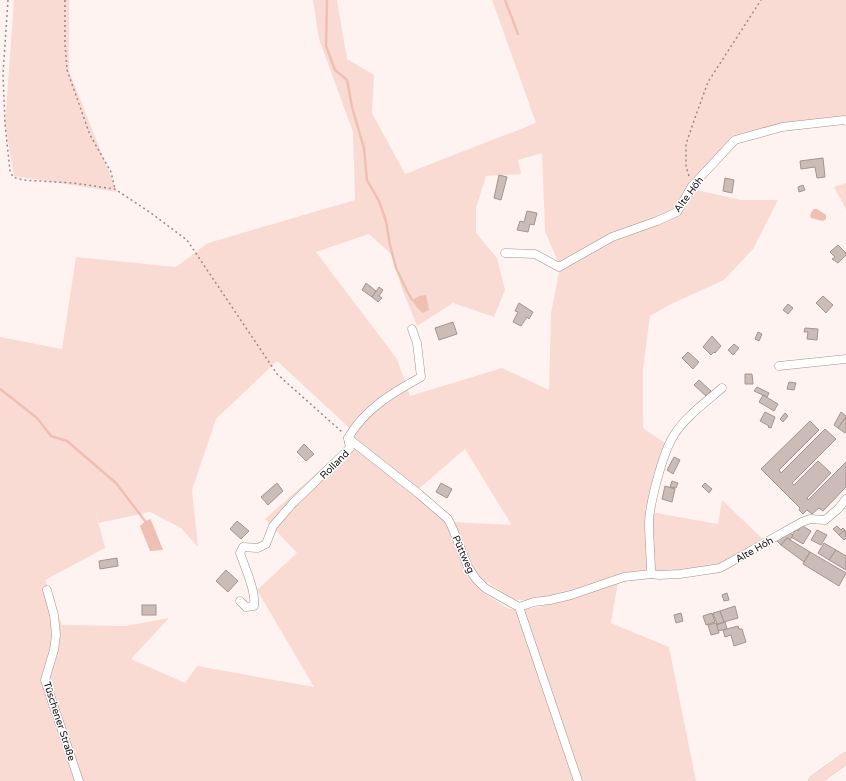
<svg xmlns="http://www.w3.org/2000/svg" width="846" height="781" viewBox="0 0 846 781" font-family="'Varela Round',sans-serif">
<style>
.green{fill:#fadbd4;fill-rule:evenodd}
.water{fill:#f0bfb3}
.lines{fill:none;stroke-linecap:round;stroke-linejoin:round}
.stream{stroke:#f0bfb3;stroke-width:2.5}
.building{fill:#ccbcb8;stroke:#a49490}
.minor-casing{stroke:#a1928e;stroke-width:9}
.major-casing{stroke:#d5d4d4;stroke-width:12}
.path{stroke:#958c8a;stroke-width:1.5;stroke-dasharray:2 3;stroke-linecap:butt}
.minor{stroke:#fff;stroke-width:8}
.major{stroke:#fadad3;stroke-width:11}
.labels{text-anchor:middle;stroke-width:3;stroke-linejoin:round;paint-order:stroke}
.street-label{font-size:10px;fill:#150f0e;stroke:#fff}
</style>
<rect width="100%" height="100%" fill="#fef3f1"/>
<g class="green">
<polygon points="14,0 69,0 69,71 117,192 14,176 5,124"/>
<path d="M313 0H337L347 59 374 75 372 113 405 174 536 123 492 0H846V122L732 136 687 189 696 190 741 200H778L753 249 724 280 669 305 650 316 643 369V428L665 443 645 511 718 524 722 500 769 545 722 572 618 582 611 623 669 647 696 781H0V337L62 349 76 257 176 267 208 243 355 200 353 132 319 39ZM542 153 545 231 560 267 551 313 549 390 502 368 410 396 397 359 316 252 369 234 392 255 402 289 417 326 453 303 494 317 505 290 497 258 476 233V208L486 176 521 174 518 160ZM277 361 356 434 348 445 265 519 297 553 257 590 314 687 197 666 185 683 131 659 169 618 125 626 62 625 45 580 105 548 95 509 99 523 150 512 181 528 198 547 192 490 216 419ZM465 449 511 524V525L453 522 415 492ZM616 575 618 581 565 601 528 609H509L479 590 488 582C495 587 507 597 514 599 542 606 590 585 616 575Z"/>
<polygon points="846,183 846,209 834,187"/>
</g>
<g class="water">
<polygon points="814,209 817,209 826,215 826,219 823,221 811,218 810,216 812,211"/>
<polygon points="426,295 429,310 423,313 417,308 412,300 419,296"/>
<polygon points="151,519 151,520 163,550 150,551 140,526 145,521"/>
</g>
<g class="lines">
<g class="stream">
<polyline points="327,0 326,46 335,70 347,80 352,107 364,148 367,180 379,201 386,221 390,245 396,268 407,291 412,300"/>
<polyline points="505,0 518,34"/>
<polyline points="0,389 37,418 51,436 67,441 116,483 145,521"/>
</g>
</g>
<g class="building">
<polygon points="823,158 825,177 817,178 815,167 801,169 800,161"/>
<polygon points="499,175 507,177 501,200 494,198"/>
<polygon points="725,178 734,180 732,193 723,191"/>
<polygon points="803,185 805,190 799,192 798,187"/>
<polygon points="527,211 537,213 534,225 530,224 528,232 517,230 520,221 524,222"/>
<polygon points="838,245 846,253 846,255 838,263 832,259 835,257 830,252"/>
<polygon points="366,283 376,291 372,297 362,290"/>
<polygon points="379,287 383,290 379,296 382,298 378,302 372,297"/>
<polygon points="823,296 833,305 826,313 816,303"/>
<polygon points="519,303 533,312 529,319 527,317 521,326 513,322 518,312 515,311"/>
<polygon points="788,304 793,308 788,314 783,310"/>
<polygon points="453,322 457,334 439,340 435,328"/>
<polygon points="805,328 818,329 817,340 807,339 808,332 804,332"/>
<polygon points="758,332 762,334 759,341 755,339"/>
<polygon points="712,336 721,346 715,353 714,352 711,355 703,347"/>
<polygon points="734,344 739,348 733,355 728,350"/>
<polygon points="688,352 699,362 693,369 682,358"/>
<polygon points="745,374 752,374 753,384 745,384"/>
<polygon points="699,380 711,391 706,396 694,385"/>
<polygon points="789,382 796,383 794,390 787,389"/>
<polygon points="757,387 769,393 767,397 754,391"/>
<polygon points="763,395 778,404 774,411 759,402"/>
<polygon points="765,412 775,417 771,428 768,427 769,426 760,421"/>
<polygon points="841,412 846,416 846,417 838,428 834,425"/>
<polygon points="785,413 788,416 783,422 780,419"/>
<polygon points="846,417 846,431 845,433 838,428"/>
<polygon points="810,421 819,430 779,470 781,473 825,429 836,439 792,483 794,485 818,461 831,473 807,498 808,500 846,462 846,487 823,511 819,508 812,514 807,510 803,514 799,510 800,508 761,469"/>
<polygon points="304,444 314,454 306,461 297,452"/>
<polygon points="674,457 680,460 673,474 667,470"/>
<polygon points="672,481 678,483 676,488 670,487"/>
<polygon points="277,483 283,491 268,505 261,497"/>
<polygon points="441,483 452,489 447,498 436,492"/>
<polygon points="705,483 712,489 709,493 702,486"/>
<polygon points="665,486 675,489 672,502 662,499"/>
<polygon points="237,521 249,531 241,539 230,529"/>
<polygon points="801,525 811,531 803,544 791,537 796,529 798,531"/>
<polygon points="837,526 841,530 843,528 845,530 839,535 833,529"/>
<polygon points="817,530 827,535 821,545 811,540"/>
<polygon points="845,530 846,538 844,540 839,535"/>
<polygon points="787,531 793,535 790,540 787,538 781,545 775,539"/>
<polygon points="787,538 810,552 804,562 781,545"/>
<polygon points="824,543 836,550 829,560 818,553"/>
<polygon points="836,550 846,556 846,570 829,560"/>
<polygon points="810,552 846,573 839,586 803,564"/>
<polygon points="117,558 118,566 100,569 99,561"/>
<polygon points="226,570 238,581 228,592 216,581"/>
<polygon points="727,593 729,600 724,601 722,595"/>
<rect x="142" y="605" width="14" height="10"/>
<polygon points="735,606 738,618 724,622 720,611"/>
<polygon points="720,611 724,622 717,624 713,613"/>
<polygon points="681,613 683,621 676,623 674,615"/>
<polygon points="712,613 715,622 706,625 703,616"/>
<polygon points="725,622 727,629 718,631 716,625"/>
<polygon points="716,623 719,633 711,635 708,625"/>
<polygon points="738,626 739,629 742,629 746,642 734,646 731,635 725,637 723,630"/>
</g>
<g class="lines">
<g class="minor-casing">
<g id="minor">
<polyline points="505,253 535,254 559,267 612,237 657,221 677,212 692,186 735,140 782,127 844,120 846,121"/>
<polyline points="779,366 846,359"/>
<polyline points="348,438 419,494 448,519 452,527 468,567 476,579 485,588 519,607 578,781"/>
<path d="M651 574C651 557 649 540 649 522 650 502 663 452 674 435 685 417 706 402 722 388"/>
<polyline points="47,590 54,615 56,635 54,650 45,680 79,781"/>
<path d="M240 601 246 607 254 606C256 591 245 568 240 553L243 547 258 548 266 544 273 526 293 503 350 448 348 438C365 409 392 393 421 377L417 343 412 329"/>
<polyline points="519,607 534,602 550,600 571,595 624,577 651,574 659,575 680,574 720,568 802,522 810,519 825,520 838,509 846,499"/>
</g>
</g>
<g class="major-casing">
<polyline id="major" points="814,781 846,758"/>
</g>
<g class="path">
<polyline points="8,0 3,74 5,124 10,171 13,177 23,180 73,183 115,189 151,213 187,240 277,374 342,432"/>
<polyline points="65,0 65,43 67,70 90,135 111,172 115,189"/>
<polyline points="689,176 686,167 686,144 696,115 708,82 761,0"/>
</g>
<use href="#minor" class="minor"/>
<use href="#major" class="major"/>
</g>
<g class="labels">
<g class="street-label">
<text transform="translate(688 194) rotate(-53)" y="4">Alte Höh</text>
<text transform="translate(334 464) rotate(-45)" y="4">Rolland</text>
<text transform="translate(754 549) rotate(-30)" y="4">Alte Höh</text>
<text transform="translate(464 554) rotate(66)" y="4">Püttweg</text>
<text transform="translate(60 721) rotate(72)" y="4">Tüschener Straße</text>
</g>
</g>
</svg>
